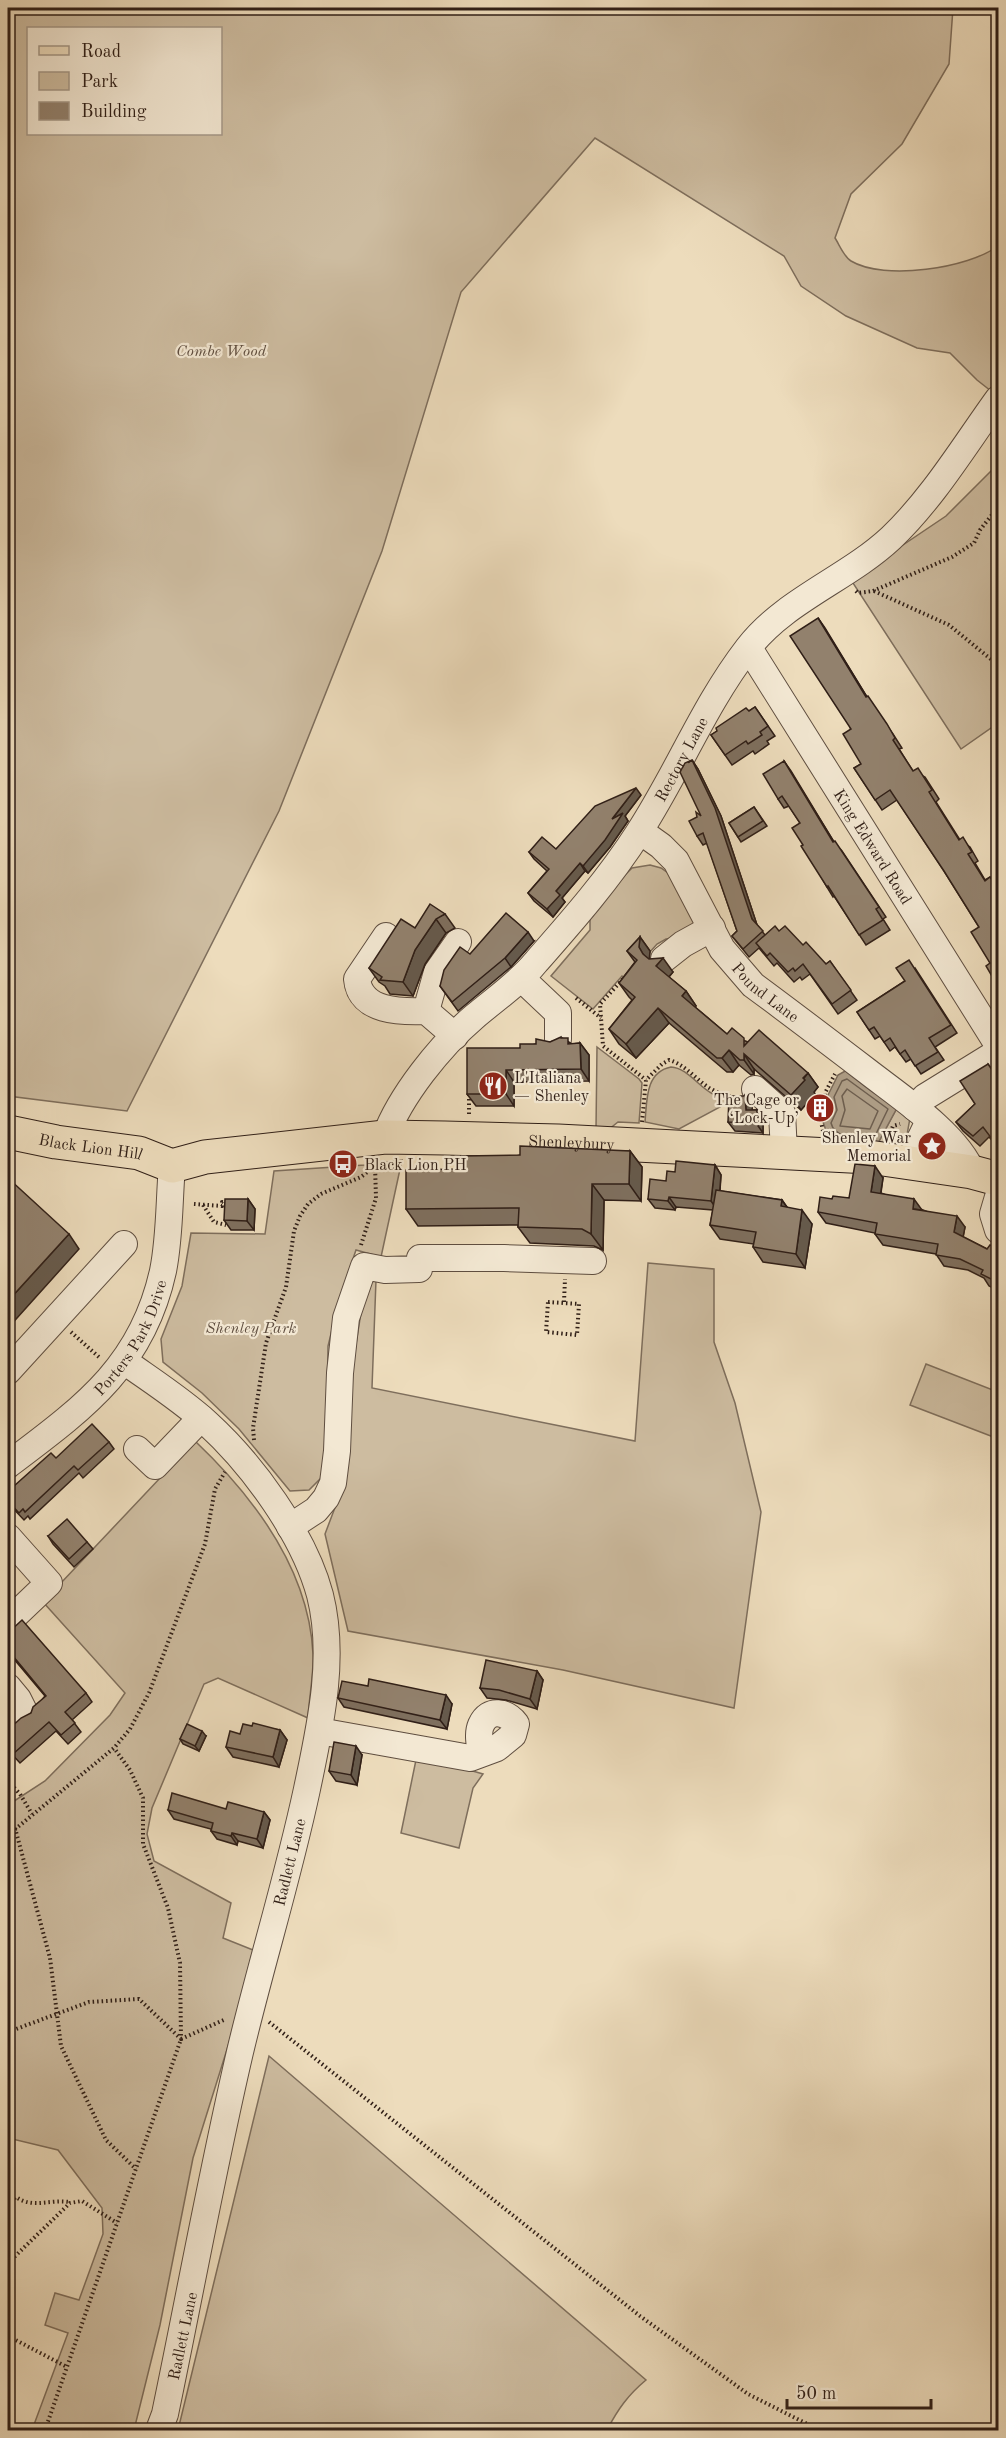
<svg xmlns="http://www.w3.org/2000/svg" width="1006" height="2438" viewBox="0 0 1006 2438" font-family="'Old Standard TT',serif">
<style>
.green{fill:#cdbca0;stroke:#7e6e5c;stroke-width:1.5;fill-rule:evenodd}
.water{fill:#ad9c84;stroke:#7b6a58;stroke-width:1.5}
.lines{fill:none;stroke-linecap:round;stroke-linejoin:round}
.shore{stroke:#6e5e4e;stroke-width:1.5}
.minor-casing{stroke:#5f4e40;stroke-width:28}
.major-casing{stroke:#301f17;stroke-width:35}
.path{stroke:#301f17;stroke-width:4;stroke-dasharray:1.5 3;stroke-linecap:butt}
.minor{stroke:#f3e8d3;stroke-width:26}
.major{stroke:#eddcbc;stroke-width:33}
.wall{fill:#7e6f5e;stroke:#301f17;stroke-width:1.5}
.shaded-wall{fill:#665a4c;stroke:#301f17;stroke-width:1.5}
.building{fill:#92816d;stroke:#301f17;stroke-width:1.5}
.labels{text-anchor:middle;stroke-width:4.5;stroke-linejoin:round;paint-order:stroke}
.park-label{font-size:16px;font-style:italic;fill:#5f4e40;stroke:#f3e8d3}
.street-label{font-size:16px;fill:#301f17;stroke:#f3e8d3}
.poi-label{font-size:16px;fill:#301f17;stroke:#f3e8d3;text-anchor:start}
</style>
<rect width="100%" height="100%" fill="#eddcbc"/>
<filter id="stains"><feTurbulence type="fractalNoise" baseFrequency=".00333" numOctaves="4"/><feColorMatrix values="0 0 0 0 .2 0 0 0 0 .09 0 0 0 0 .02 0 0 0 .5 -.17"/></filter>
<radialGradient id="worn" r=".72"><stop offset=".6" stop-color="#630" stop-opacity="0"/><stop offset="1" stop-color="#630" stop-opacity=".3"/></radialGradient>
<g class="green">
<path d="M8 8H953L949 64 902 144 851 194 835 238C839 244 844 257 851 261 884 281 969 268 998 246V381L991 391 977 380 950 353 917 348 846 316 801 286 784 256 595 138 461 292 382 551 279 811 127 1111 8 1096ZM28 28H220V134H28Z"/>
<polygon points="998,464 998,723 961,749 851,580 946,516"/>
<polygon points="650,865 661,868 668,873 697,926 680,937 666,939 657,944 626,979 622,976 593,1009 551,976 590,930 590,918 626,874 632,868"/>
<polygon points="597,1047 639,1079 642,1083 639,1123 618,1122 608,1130 596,1129"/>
<path d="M671 1067C693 1068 707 1104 730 1095L735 1099 679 1129 645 1122C647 1101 645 1072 671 1067Z"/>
<polygon points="897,1108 910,1118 907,1135 902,1144 877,1145"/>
<polygon points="402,1160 381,1257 356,1250 340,1297 328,1346 326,1464 321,1478 309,1490 290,1491 239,1429 202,1393 163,1362 161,1339 182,1286 191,1233 265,1234 274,1171 365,1165"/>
<polygon points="648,1263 714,1269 714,1342 735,1403 761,1512 734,1708 563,1670 348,1631 325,1534 342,1489 348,1409 356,1344 364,1294 370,1277 376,1280 372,1388 635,1441"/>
<polygon points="926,1364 998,1392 998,1433 996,1438 910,1405"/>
<path d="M195 1441C254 1497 309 1570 313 1654 314 1674 309 1697 308 1718L218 1678 204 1684 152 1808 147 1834 154 1861 231 1903 223 1938 253 1950 229 2043 193 2158 160 2325 134 2430H32L68 2333 45 2325 55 2293 79 2300 103 2234 102 2208 58 2150 8 2138V1805L45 1781 110 1715 125 1693 43 1602Z"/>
<polygon points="417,1755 483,1774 473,1788 459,1848 401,1833"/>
<path d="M269 2056 646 2380C628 2395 618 2409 607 2430H178Z"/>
</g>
<path class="water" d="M847 1070 897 1108 877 1145C867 1144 838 1144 830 1137 826 1133 824 1124 822 1119L828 1117 831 1110 827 1097 838 1075Z"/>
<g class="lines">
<g class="shore">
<path d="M847 1079 888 1109 874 1138C859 1137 835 1140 831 1123L837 1110 834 1097 842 1081Z"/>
<polygon points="847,1089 878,1111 870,1129 840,1126 845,1110 842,1096"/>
</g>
<g class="minor-casing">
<g id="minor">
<path id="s1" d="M749 648 998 1045"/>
<path id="s2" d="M640 831 661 846 676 861 722 949 753 985C791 1013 829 1042 867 1071 899 1096 957 1134 972 1172"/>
<path d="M386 936 357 979C360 1012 401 1012 426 1011L455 1036"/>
<polyline points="664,959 683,944 712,928"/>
<polyline points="521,978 558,1013 558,1039"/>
<polyline points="426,1011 437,972 458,942"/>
<polyline points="755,1089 782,1113 784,1152"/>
<polyline points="915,1108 925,1097 998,1052"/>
<path id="s3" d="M385 1137C400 1096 440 1046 474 1017 495 999 518 984 536 962 572 921 609 879 639 832 678 772 704 705 748 648 785 600 847 579 891 538 933 498 964 446 998 399"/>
<polyline points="909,1162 929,1121"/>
<polyline points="998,1197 993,1214 998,1230"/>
<path d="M124 1361C152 1381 182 1400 207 1423 253 1465 304 1535 320 1595 336 1658 320 1727 307 1789 288 1878 261 1964 240 2052 212 2172 190 2294 165 2414L159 2430"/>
<polyline points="8,1371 124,1244"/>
<polyline points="137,1449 155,1466 201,1418"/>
<path id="s4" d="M8 1465C82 1409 142 1367 163 1271 170 1237 169 1200 172 1166"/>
<polyline points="290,1527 316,1510 326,1498 333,1483 337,1451 340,1373 346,1318 364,1266 385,1270 419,1269 420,1258 504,1258 593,1261"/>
<polyline points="8,1537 49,1583 8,1622"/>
<polyline points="8,1687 18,1699 25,1713"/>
<path d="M319 1731 470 1758 497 1748 513 1735 516 1724C507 1712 489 1707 481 1725 477 1734 480 1745 481 1754"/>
</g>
</g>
<g class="major-casing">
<g id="major">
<path id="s5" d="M8 1132 56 1142 139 1153 172 1166 205 1157 385 1137 445 1138 558 1141 869 1157 972 1172 998 1179"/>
</g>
</g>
<g class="path">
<polyline points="856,591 858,593 873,591 952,557 974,543 980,530 998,507"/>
<polyline points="874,591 949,625 998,665"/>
<polyline points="623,979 600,1004 603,1046 646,1080"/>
<polyline points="576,998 601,1018"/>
<polyline points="469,1114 469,1092"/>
<path d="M642 1122 646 1080 662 1064 669 1060C691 1066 703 1092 726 1094"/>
<polyline points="823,1131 820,1117 828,1111 825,1102 825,1093 835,1074"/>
<polyline points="894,1136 891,1131 893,1126 900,1124"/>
<polyline points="194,1204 222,1206 222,1202 230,1203"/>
<polyline points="203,1205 214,1222 226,1225"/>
<polyline points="361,1245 376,1198 375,1165"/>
<polygon points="548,1302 579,1304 577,1335 546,1332"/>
<polyline points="564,1302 565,1279"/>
<polyline points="71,1332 101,1359"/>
<polyline points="254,1440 253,1428 266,1343 286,1287 294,1231 300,1216 308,1204 321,1194 361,1177 375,1166"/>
<polyline points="8,1781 20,1794 32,1814"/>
<polyline points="15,1828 50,1958 61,2046 106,2140 136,2169"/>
<polyline points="8,1835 114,1748 130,1729 149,1693 205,1544 215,1489 225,1472"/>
<polyline points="269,2022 640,2316 748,2394 819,2430"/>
<polyline points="8,2032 89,2002 139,1999 181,2039 180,1963 168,1908 143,1844 143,1798 130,1770 114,1748"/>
<path d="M8 2205 16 2197C33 2209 50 2199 69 2202"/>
<polyline points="8,2263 70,2203 82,2201 117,2223"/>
<polyline points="8,2336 67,2367"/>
<polyline points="45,2430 181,2039 226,2019"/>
</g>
<use href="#minor" class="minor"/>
<use href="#major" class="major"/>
</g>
<g class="wall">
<polygon points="818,618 867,697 893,734 902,748 899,749 913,771 925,777 939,799 936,802 960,840 970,847 978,861 975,863 985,880 990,877 999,889 999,993 979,927 944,871 897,800 882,810 854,768 861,764"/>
<polygon points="755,707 775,736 767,741 769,744 755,754 753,751 732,765 711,735"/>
<polygon points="692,760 698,769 721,816 757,925 765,935 779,931 803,945 826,964 830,961 857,1000 838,1014 810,974 802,980 800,977 794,982 777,963 774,966 759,948 749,957 732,936 737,931 707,843 703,845 697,836 697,817 701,816"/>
<polygon points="784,761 834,842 842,851 886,917 883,919 890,930 866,945 834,896 833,897 827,887 803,845 800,823 789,806 784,808 778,799"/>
<polygon points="641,795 625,816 628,821 610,847 588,873 585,871 562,898 565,902 553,917 534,901 528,893 547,871 534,859 529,852 556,849"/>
<polygon points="754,807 767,826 741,842 729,823"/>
<polygon points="445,914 455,928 446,933 425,964 413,996 390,994 385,986 379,982 369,968 415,928"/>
<polygon points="640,937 650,951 649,959 673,972 669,977 686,991 696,1006 695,1007 727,1034 748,1042 808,1073 818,1087 814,1092 815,1094 801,1110 754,1069 754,1074 751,1075 739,1065 733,1072 727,1072 669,1023 636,1058 619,1044 609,1029 632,1000 629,997 619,983 635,962 627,951"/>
<polygon points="534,941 511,967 458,1011 440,986 470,954"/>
<polygon points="915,968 957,1033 935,1047 944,1060 921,1074 911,1059 906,1062 895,1047 890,1051 880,1036 875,1039 857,1012 905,981"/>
<polygon points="562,1038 572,1044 580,1043 589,1055 589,1081 514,1082 514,1106 476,1106 467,1094 520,1048 536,1044 550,1042"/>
<polygon points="988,1064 999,1079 999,1148 989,1137 980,1146 963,1131 956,1122 975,1104"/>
<polygon points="745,1096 752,1106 752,1110 757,1110 763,1119 763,1133 735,1131 728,1122"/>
<polygon points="630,1151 642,1167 641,1201 604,1200 603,1250 594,1246 530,1243 518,1227 518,1225 418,1226 406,1209 463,1169 520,1155"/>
<polygon points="715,1165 721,1175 720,1191 782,1200 787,1207 812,1224 805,1268 763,1262 753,1247 754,1244 720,1239 710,1225 713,1210 676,1207 675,1210 655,1208 648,1199 675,1172"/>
<polygon points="883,1178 881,1193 965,1227 963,1237 987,1249 999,1249 999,1291 989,1286 984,1278 968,1270 944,1266 936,1254 883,1245 875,1234 875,1233 826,1223 818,1212 832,1199 849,1198"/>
<polygon points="248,1199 255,1209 254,1230 231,1230 224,1220"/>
<polygon points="109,1442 114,1449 83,1478 79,1473 30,1519 28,1516 24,1520 8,1503 8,1488 14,1486 56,1458"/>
<polygon points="48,1536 87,1542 93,1549 74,1567 53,1544"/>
<polygon points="8,1633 86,1693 92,1702 72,1720 81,1732 68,1744 56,1731 20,1763 8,1750 8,1730 31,1713 45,1696 8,1652"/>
<polygon points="537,1671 543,1680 537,1709 506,1700 487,1698 480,1688"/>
<polygon points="338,1698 452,1704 447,1729 344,1707"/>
<polygon points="252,1726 280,1730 287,1740 279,1767 233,1757 226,1747 240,1734"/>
<polygon points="206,1736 199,1751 183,1744 180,1739"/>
<polygon points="362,1755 357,1785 336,1781 329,1771"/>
<polygon points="226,1809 264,1812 270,1820 263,1848 238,1841 237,1845 217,1839 211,1831 211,1829 174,1819 168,1810"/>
</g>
<g class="shaded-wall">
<polygon points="818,618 825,628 873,707 866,697"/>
<polygon points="692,760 698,769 721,816 758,928 752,919"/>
<polygon points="784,761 791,771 840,852 833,842"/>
<polygon points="636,788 641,795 625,816 628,821 610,847 588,873 583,866 612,819"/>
<polygon points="580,863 585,871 562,898 565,902 553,917 547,909 556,891"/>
<polygon points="436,919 446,933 425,964 413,996 403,982 415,950"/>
<polygon points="528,932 534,941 511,967 505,958"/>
<polygon points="640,937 650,951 649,962 643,954 639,947"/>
<polygon points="663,958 673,972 666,980 656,966"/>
<polygon points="686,991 696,1006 692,1010 682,996"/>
<polygon points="658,1008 669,1023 636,1058 626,1044"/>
<polygon points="580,1043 589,1055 589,1081 581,1069"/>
<polygon points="729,1050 739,1065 733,1072 722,1058"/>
<polygon points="744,1054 754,1069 754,1074 744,1060"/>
<polygon points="506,1070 514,1082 514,1106 506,1094"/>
<polygon points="808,1073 818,1087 814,1092 815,1094 801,1110 791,1095"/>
<polygon points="745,1096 752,1106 753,1119 746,1110"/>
<polygon points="757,1110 763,1119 763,1133 756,1123"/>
<polygon points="630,1151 642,1167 641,1201 629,1184"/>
<polygon points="715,1165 721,1175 718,1211 711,1201"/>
<polygon points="875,1166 883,1178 879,1203 871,1192"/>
<polygon points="592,1184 604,1200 603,1250 591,1234"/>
<polygon points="669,1197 676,1207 675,1210 668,1201"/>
<polygon points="248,1199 255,1209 254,1230 247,1221"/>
<polygon points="914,1199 922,1210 913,1209"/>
<polygon points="782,1200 792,1215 781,1206"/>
<polygon points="802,1210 812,1224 805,1268 796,1254"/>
<polygon points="957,1216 965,1227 962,1243 954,1232"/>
<polygon points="69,1234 79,1249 8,1328 8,1301"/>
<polygon points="537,1671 543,1680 537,1709 530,1699"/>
<polygon points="446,1695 452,1704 447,1729 440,1720"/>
<polygon points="280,1730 287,1740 279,1767 273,1757"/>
<polygon points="202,1731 206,1736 199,1751 195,1746"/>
<polygon points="356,1746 362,1755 357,1785 351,1775"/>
<polygon points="264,1812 270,1820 263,1848 257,1839"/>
<polygon points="232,1833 238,1841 237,1845 231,1836"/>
</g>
<g class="building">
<polygon points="818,618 866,697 868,696 887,724 895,738 893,740 913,771 918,768 932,790 929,792 959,840 963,837 972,852 968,854 985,881 990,877 999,890 999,993 993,985 996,983 986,966 990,963 971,932 979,927 944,871 890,790 875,800 854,768 861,764 843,734 851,729 790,636"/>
<polygon points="755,707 768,726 760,732 762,735 748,744 746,741 725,755 711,735 717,731 716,728 746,708 749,711"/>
<polygon points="692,760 715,808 752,919 763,931 743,949 732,936 737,931 703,833 697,836 689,821 697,817 696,812 701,816 680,772 685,763"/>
<polygon points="784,761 833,842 835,841 879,907 876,909 883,920 859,935 828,886 827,887 801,846 803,845 792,828 800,823 782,796 778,799 763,774"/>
<polygon points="636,788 612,819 623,813 605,840 583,866 580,863 556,891 560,895 547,909 528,893 549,869 529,852 542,837 556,849 595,806"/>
<polygon points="754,807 763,821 738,837 729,823"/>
<polygon points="430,904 445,914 436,919 415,950 403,982 380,980 382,977 369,968 401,919 415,928"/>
<polygon points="506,913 528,932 505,958 452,1002 440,986 444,970 460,947 470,954"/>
<polygon points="775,926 779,931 785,926 803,945 806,942 826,964 830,961 851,990 832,1004 803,964 795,971 793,968 788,972 770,953 767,956 756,943"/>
<polygon points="640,937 639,947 643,954 649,959 663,958 656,966 686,991 682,996 727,1034 732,1028 744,1038 744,1046 759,1030 808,1073 803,1078 805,1080 791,1095 744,1054 744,1060 740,1060 729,1050 722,1058 717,1058 658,1008 626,1044 609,1029 635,997 619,983 637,960 627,951"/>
<polygon points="909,960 951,1025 929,1038 938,1052 915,1066 905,1050 900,1054 890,1038 884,1042 874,1027 869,1030 857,1012 905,981 896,968"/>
<polygon points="561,1037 561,1038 568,1038 568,1044 580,1043 581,1069 506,1070 506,1094 467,1094 467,1048 520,1048 520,1044 536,1044 536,1039 550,1042"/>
<polygon points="988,1064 999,1080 999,1133 992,1139 983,1127 973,1136 956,1122 975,1104 960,1081"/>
<polygon points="729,1096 745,1096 746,1110 757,1110 756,1123 728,1122"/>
<polygon points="520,1146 630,1151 629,1184 592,1184 591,1234 582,1229 518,1227 519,1208 406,1209 406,1170 463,1169 463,1156 520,1155"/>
<polygon points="676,1161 715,1165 711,1201 669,1197 668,1201 648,1199 650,1179 666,1181 667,1171 675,1172"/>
<polygon points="855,1164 875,1166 871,1192 914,1199 913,1209 957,1216 954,1232 987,1249 990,1245 999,1249 999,1283 981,1274 983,1270 960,1259 936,1255 938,1244 875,1234 877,1223 818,1212 820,1197 832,1199 833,1196 849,1198"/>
<polygon points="8,1178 69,1234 8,1301"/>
<polygon points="716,1190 782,1200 781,1206 802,1210 796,1254 753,1247 756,1232 710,1225"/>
<polygon points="225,1199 248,1199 247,1221 224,1220"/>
<polygon points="92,1424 109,1442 78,1470 74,1466 25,1512 23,1509 19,1513 8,1501 8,1488 12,1484 14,1486 51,1453 56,1458"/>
<polygon points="67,1519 87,1542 69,1559 48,1536"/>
<polygon points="22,1620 86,1693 65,1712 75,1723 61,1735 49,1722 13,1754 8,1748 8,1730 21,1718 31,1713 33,1707 46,1696 8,1650 8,1633"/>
<polygon points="486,1660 537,1671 530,1699 499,1690 480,1688"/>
<polygon points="369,1679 446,1695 440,1720 338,1698 342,1681 368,1686"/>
<polygon points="253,1723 280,1730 273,1757 226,1747 230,1731 240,1734 243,1724 252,1726"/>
<polygon points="187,1724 202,1731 195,1746 180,1739"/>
<polygon points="334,1742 356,1746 351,1775 329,1771"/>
<polygon points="172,1793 226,1809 228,1802 264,1812 257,1839 232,1833 231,1836 211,1831 213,1823 168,1810"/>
</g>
<defs>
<g id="restaurant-disc" transform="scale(1.5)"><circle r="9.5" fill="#8f2418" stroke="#f3e8d3"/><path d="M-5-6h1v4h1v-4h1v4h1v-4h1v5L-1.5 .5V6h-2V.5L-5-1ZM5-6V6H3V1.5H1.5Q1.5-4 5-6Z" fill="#fff"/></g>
<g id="building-disc" transform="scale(1.5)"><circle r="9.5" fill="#8f2418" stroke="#f3e8d3"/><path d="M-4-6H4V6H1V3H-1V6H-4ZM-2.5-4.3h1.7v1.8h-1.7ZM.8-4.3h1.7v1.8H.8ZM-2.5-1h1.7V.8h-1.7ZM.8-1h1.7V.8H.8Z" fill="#fff"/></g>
<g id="sight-disc" transform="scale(1.5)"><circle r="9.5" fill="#8f2418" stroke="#f3e8d3"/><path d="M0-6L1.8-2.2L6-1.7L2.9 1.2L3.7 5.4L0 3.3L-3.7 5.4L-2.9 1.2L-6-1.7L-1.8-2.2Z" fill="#fff"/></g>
<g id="bus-disc" transform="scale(1.5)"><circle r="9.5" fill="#8f2418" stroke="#f3e8d3"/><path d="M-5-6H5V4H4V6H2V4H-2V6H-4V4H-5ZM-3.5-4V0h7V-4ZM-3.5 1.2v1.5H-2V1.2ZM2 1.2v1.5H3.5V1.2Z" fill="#fff"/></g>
</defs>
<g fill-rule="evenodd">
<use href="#restaurant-disc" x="493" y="1086"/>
<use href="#building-disc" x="820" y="1108"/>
<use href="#sight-disc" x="932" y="1146"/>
<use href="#bus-disc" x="343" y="1164"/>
</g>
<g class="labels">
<g class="park-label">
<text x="221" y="356">Combe Wood</text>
<text x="251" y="1333">Shenley Park</text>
</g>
<g class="street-label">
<text dy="6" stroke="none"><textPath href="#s3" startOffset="484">Rectory Lane</textPath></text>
<text dy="6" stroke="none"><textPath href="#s1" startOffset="234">King Edward Road</textPath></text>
<text dy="6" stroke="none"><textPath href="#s2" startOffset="208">Pound Lane</textPath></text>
<text dy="6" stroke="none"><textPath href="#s5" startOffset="570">Shenleybury</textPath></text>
<text dy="6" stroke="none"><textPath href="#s5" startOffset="84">Black Lion Hill</textPath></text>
<text dy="6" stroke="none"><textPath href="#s4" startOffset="180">Porters Park Drive</textPath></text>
<text transform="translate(289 1862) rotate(-76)" y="6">Radlett Lane</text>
<text transform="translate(182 2336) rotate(-78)" y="6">Radlett Lane</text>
</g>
<g class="poi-label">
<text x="514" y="1083">L'Italiana<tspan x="514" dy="18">— Shenley</tspan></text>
<text x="799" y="1105" text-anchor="end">The Cage or<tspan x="799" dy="18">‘Lock-Up’</tspan></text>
<text x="911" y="1143" text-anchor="end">Shenley War<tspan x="911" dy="18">Memorial</tspan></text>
<text x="364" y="1170">Black Lion PH</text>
</g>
</g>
<rect width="1006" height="2438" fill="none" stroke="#eddcbc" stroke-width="30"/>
<rect x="9" y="9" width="988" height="2420" fill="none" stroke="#301f17" stroke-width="3"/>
<rect x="15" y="15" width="976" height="2408" fill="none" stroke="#301f17" stroke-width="1.5"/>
<rect x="27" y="27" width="195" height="108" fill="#f3e8d3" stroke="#a59888" stroke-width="1.5"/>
<rect x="39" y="46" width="30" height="9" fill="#eddcbc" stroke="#a59888" stroke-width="1.5"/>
<text x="81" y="57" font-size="18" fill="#301f17">Road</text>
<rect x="39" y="72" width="30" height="18" fill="#cdbca0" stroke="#a59888" stroke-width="1.5"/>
<text x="81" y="87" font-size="18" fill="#301f17">Park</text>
<rect x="39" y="102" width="30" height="18" fill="#92816d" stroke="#a59888" stroke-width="1.5"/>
<text x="81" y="117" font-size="18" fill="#301f17">Building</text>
<path d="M787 2399v9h144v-9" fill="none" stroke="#301f17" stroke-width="3"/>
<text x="796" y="2399" font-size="18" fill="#301f17" stroke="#f3e8d3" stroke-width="4.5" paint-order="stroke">50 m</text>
<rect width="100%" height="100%" filter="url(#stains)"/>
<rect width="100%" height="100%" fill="url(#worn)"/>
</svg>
